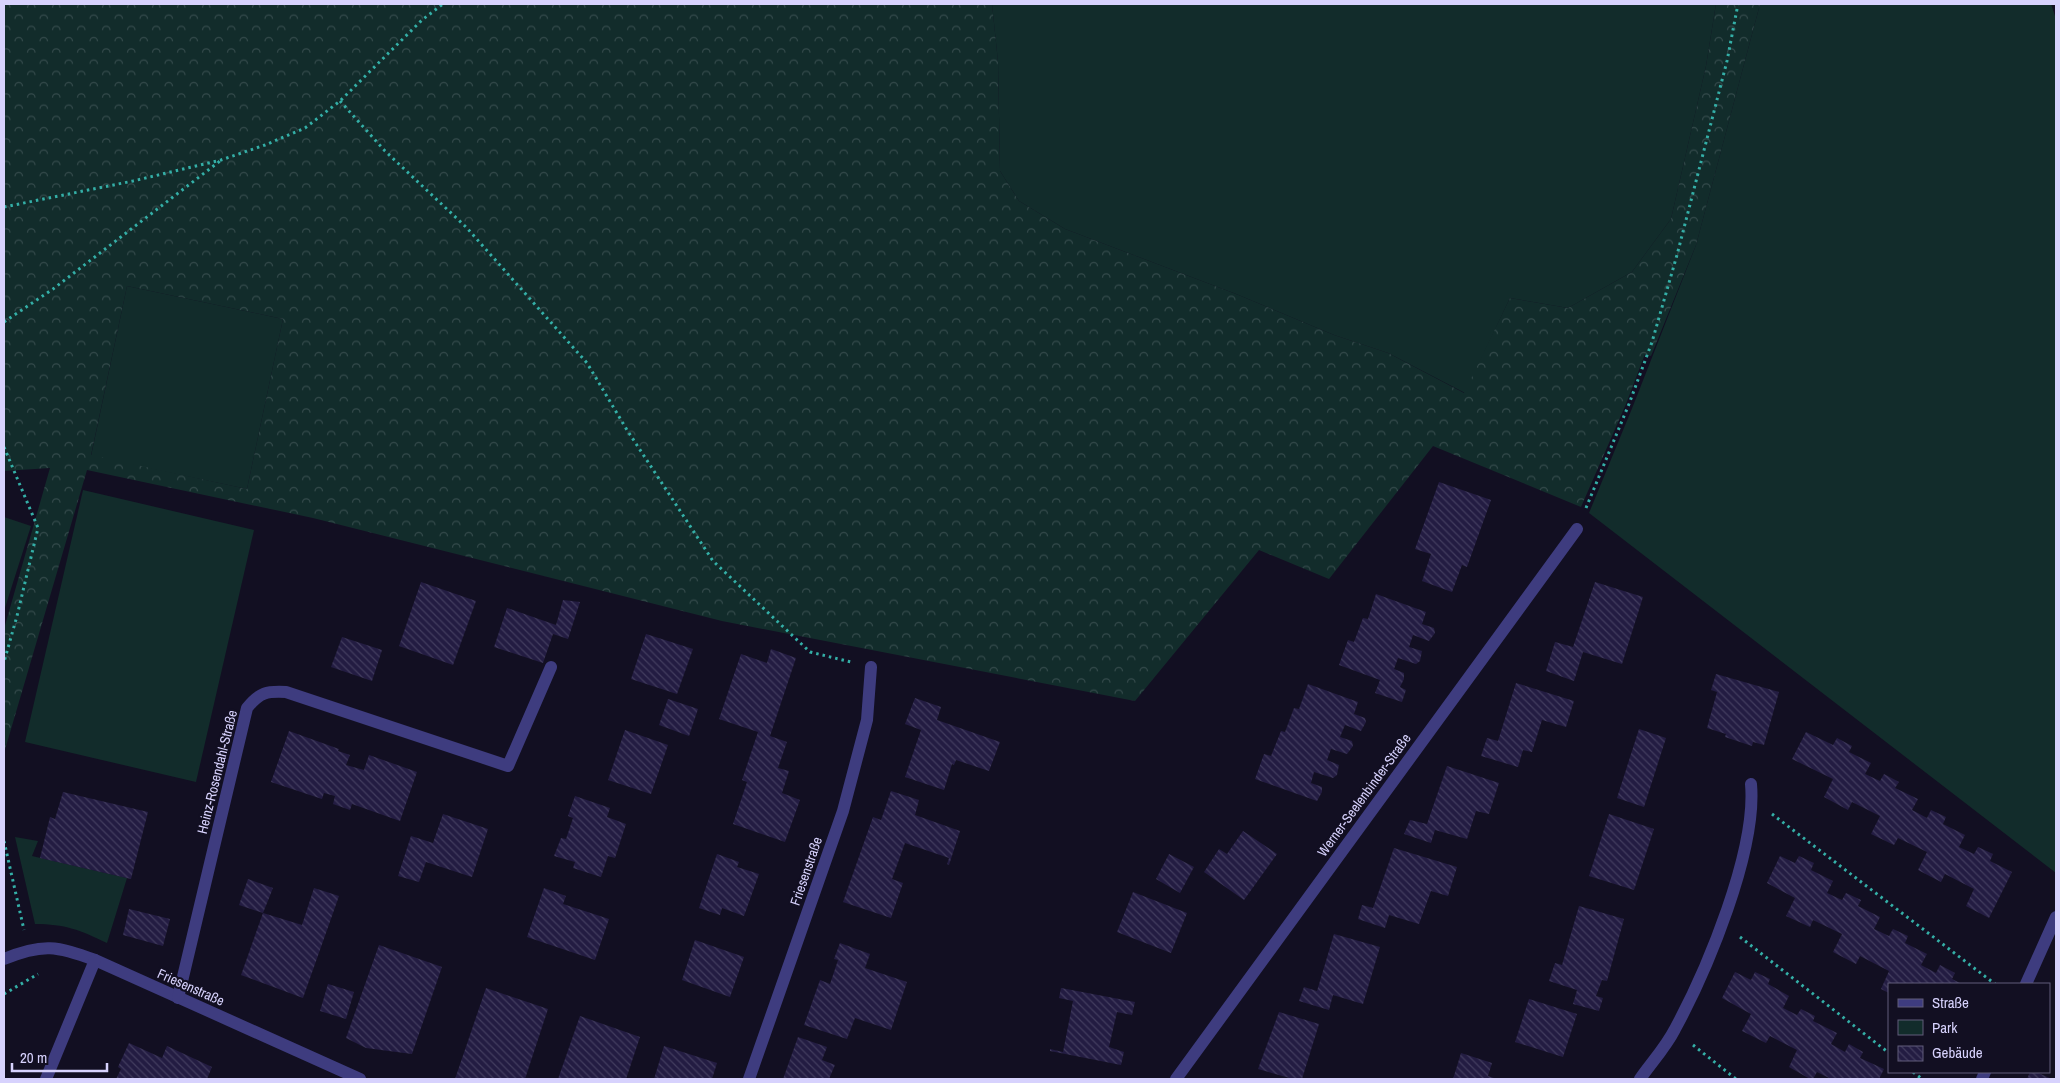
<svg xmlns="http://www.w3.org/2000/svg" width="2060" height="1083" viewBox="0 0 2060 1083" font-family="'Archivo Narrow',sans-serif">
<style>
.green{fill:#122c2b}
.forest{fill:url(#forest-crowns);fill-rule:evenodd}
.building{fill:url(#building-back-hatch)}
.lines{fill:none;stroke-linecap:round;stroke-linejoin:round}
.path{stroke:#34afa7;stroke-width:3;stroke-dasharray:2.5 4;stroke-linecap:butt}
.minor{stroke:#3e3c7f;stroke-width:12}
.labels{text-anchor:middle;stroke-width:4.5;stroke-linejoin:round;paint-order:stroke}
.street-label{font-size:14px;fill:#d7d2fd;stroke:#120f22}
</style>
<defs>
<pattern id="forest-crowns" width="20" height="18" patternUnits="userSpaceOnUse" patternTransform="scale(1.25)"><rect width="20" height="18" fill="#122c2b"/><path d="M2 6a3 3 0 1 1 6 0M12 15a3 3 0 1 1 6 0" fill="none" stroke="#344a4b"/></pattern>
<pattern id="building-back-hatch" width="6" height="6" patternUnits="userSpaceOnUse" patternTransform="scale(1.25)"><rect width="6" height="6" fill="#231c42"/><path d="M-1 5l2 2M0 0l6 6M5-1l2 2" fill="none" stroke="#423c5e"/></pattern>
</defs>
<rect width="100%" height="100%" fill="#120f22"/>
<g class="green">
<polygon points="992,4 1716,4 1706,66 1671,219 1632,272 1568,308 1510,298 1465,393 1388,353 1334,335 1236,294 1065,229 1019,201 1000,171 998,62"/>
<polygon points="1760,4 2051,4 2056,19 2056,873 1589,513 1633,406 1696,245"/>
<polygon points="127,286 283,319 247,489 91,456"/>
<polygon points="83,490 254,530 196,782 25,742"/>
<polygon points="4,517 31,526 4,611"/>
<path d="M15 837 38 841 32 856 127 878 107 943C80 930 65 924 35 924Z"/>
</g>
<path class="forest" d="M4 4H992L998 62 1000 171 1019 201 1065 229 1236 294 1334 335 1388 353 1464 393 1510 298 1568 308 1632 272 1671 219 1706 66 1716 4H1760L1696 245 1651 356 1645 354 1626 404 1581 507 1433 446 1329 579 1259 550 1135 701 722 621 313 518 87 470 4 753V629L50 468 4 471ZM127 286 283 319 247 489 91 455Z"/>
<g class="building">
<polygon points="1439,482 1491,500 1467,567 1462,565 1452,592 1422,581 1431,554 1415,549"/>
<polygon points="421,582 476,601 453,665 399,646"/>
<polygon points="1595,582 1643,597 1622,664 1583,652 1574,681 1546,671 1555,642 1573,647"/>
<polygon points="1376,594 1426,612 1422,624 1434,628 1435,633 1429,641 1413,635 1409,647 1422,651 1420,661 1416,664 1398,658 1394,669 1404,673 1404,679 1400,687 1406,690 1402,702 1375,693 1380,680 1339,665 1348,640 1354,642 1363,618 1368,619"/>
<polygon points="563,600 580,602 568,639 553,634 543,663 494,647 507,608 556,625"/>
<polygon points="646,634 693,649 677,694 631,679"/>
<polygon points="342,637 382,650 372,681 331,667"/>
<polygon points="771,649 796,658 770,736 787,742 778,768 789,771 782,793 800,800 785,842 733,824 747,782 742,780 758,732 719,719 741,654 767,663"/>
<polygon points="1716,674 1779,692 1764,745 1753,742 1752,746 1725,737 1726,734 1707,728 1717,692 1711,690"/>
<polygon points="1516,683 1574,701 1566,727 1542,720 1532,752 1523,750 1518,767 1481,756 1487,738 1498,741"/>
<polygon points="1308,684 1358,702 1354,714 1365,718 1366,722 1361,731 1345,725 1340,737 1352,741 1353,746 1347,754 1331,749 1327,760 1339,765 1337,775 1333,778 1314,772 1311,783 1322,787 1322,792 1317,801 1255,779 1264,754 1271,756 1281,731 1285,732 1294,708 1299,709"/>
<polygon points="915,698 941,707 937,720 1000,742 989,771 956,760 954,765 952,764 944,790 905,777 921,730 905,724"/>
<polygon points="668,699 698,709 689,736 659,725"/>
<polygon points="1639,729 1666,738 1644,807 1617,798"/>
<polygon points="625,730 668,745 651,794 608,780"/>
<polygon points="289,731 339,749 338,751 350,755 346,765 364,770 369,755 417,772 400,821 352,804 350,810 333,804 335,796 324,793 322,799 271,782"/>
<polygon points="1806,732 1833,745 1837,738 1852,746 1849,752 1871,763 1865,774 1880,781 1884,774 1899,782 1895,788 1918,799 1912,810 1927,818 1931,810 1946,817 1943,824 1965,835 1959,847 1974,854 1978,847 1993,854 1990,861 2012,872 1989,918 1966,906 1974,889 1945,874 1941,882 1918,870 1927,852 1898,838 1894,845 1871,834 1880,816 1852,802 1848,810 1824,797 1833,779 1792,759"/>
<polygon points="1447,766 1499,783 1489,814 1476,811 1467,839 1435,830 1431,843 1404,834 1410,820 1427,824"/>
<polygon points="891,791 919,800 915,815 960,831 949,865 947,864 949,858 905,843 892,879 903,883 891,918 843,902 873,817 881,820"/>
<polygon points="63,792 148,812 131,879 40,858 50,817 55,819"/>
<polygon points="575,796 610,808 607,817 626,824 615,858 608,856 601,877 573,868 575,862 554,856 561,838 566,839 573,818 568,816"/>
<polygon points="443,814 488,829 472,877 426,862 419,882 398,876 411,836 433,843"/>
<polygon points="1609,814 1654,829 1634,890 1589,876"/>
<polygon points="1243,831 1277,854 1244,900 1204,872 1219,849 1227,854"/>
<polygon points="1394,848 1457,867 1448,896 1431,891 1419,924 1389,915 1385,928 1358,919 1362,905 1373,908"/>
<polygon points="717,854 739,862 737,867 759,874 744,916 722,908 720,915 699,908"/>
<polygon points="1169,854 1194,867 1180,893 1156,879"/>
<polygon points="1780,856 1795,863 1799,856 1814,863 1811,870 1833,881 1827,893 1842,900 1846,893 1861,900 1858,906 1880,917 1874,929 1889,936 1893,929 1908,936 1905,943 1927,954 1921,965 1936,973 1940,965 1955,973 1952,979 1962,984 1889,984 1889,993 1881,989 1889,971 1860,956 1856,964 1833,952 1842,934 1813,920 1810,927 1786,916 1795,898 1767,883"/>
<polygon points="248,879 273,888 263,913 239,905"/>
<polygon points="314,888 339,896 303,998 241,975 263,913 302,925"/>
<polygon points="544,888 566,896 563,904 609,919 595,960 527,937"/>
<polygon points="1133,892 1187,913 1171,953 1117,932"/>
<polygon points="1579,906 1624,919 1607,981 1602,980 1596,996 1603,998 1599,1011 1573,1004 1577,990 1549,981 1555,963 1562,965"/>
<polygon points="129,909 170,919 163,946 123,935"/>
<polygon points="1334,934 1380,947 1363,1004 1333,995 1329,1010 1299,1001 1304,987 1317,991"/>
<polygon points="695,940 744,957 730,997 682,980"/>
<polygon points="840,943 870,954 865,968 907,982 891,1030 855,1018 847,1039 804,1025 820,980 830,984 838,960 834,959"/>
<polygon points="379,945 442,967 412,1054 366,1048 346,1038"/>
<polygon points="1735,972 1751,980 1755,972 1770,979 1768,984 1789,996 1783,1008 1797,1015 1801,1009 1815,1016 1813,1021 1837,1033 1831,1044 1845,1052 1849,1044 1863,1052 1860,1058 1884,1069 1879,1079 1831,1079 1817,1072 1813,1079 1810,1079 1789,1067 1797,1050 1770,1036 1766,1043 1742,1031 1751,1014 1722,998"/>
<polygon points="328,984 354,992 346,1019 320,1011"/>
<polygon points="486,988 548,1009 525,1079 455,1079"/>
<polygon points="1061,988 1135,1002 1132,1015 1117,1012 1109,1047 1124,1052 1121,1065 1050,1051 1050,1049 1063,1052 1073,1001 1059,998"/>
<polygon points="1529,999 1577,1014 1563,1057 1515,1042"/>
<polygon points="1279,1012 1319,1024 1302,1079 1293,1079 1258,1069"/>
<polygon points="580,1016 640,1037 626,1079 558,1079"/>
<polygon points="798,1037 827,1047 822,1060 835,1065 829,1079 783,1079"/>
<polygon points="129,1043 162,1058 167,1046 212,1067 207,1079 116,1079 121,1069 118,1067"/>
<polygon points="664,1046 717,1063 712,1079 654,1079"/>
<polygon points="1461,1053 1492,1063 1488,1076 1497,1079 1453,1079"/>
<polygon points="2030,1072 2036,1072 2052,1079 2027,1079"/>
</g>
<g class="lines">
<g class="path">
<polyline points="340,101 385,151 466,227 587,363 627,430 713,561 810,652 851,662"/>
<polyline points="4,207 133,181 221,160 265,145 305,128 340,101 422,20 443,4"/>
<polyline points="4,322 53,289 220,161"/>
<polyline points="4,447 38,528 17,616 4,662"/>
<polyline points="1586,508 1629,404 1652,342 1677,255 1727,61 1738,4"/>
<polyline points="1772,814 1995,984"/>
<polyline points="4,841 24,930"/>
<polyline points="1740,937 1889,1053"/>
<polyline points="4,994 38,974"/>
<polyline points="1693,1045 1736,1079"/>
<polyline points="1913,1072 1922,1079"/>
</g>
<g class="minor">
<path d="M4 959C43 943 57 946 95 960L360 1079"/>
<polyline points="2026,984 2056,917"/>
<path d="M178 998 247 708C260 692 267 691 286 692L508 766 551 667"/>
<polyline points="46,1079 95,960"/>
<polyline points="749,1079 843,811 867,720 871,667"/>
<polyline points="1176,1079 1577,529"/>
<path d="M1640 1079C1651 1063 1666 1047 1675 1029 1707 970 1757 851 1751 784"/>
<polyline points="1982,1079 1985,1072"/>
</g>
</g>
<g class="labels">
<g class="street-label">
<text transform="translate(217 772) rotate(-76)" y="5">Heinz-Rosendahl-Straße</text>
<text transform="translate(1364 795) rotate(-54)" y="5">Werner-Seelenbinder-Straße</text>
<text transform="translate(806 871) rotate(-71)" y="5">Friesenstraße</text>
<text transform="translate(191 987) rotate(24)" y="5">Friesenstraße</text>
</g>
</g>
<rect width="2060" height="1083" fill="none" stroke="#d7d2fd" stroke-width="10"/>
<rect x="1888" y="983" width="162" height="90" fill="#120f22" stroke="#615d7a"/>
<rect x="1898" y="999" width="25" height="8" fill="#3e3c7f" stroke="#615d7a"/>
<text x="1932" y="1008" font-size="15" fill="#d7d2fd">Straße</text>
<rect x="1898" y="1020" width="25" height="15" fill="#122c2b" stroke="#615d7a"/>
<text x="1932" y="1033" font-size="15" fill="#d7d2fd">Park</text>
<rect x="1898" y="1046" width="25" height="15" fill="url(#building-back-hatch)" stroke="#615d7a"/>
<text x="1932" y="1058" font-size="15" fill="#d7d2fd">Gebäude</text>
<path d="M12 1063v8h95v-8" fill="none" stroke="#d7d2fd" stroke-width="2.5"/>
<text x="20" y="1063" font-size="15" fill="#d7d2fd" stroke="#120f22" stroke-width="4" paint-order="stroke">20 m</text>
</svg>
